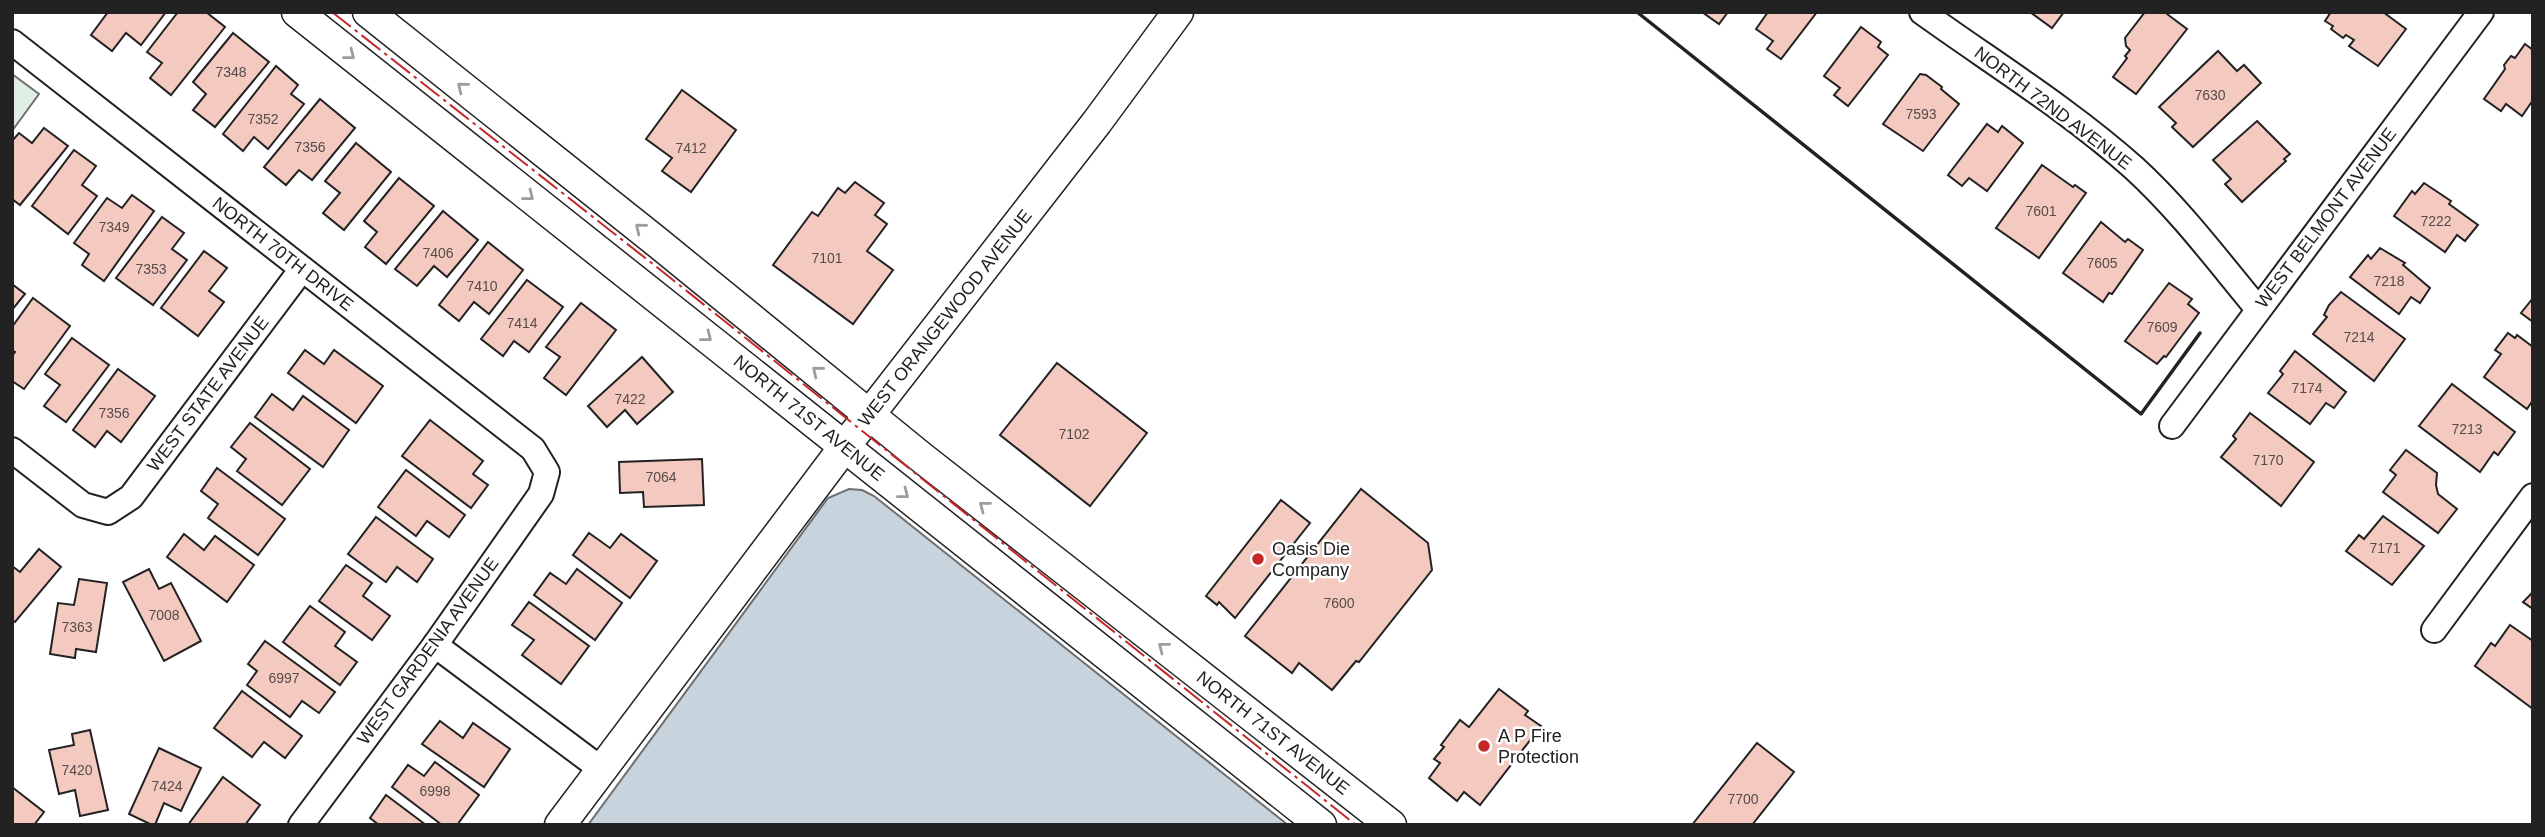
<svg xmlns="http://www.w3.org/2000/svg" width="2545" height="837" viewBox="0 0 2545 837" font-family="Helvetica,sans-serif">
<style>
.green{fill:#e0efe3;stroke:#6f6f6f;stroke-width:2}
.water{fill:#c7d3dd;stroke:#6f6f6f;stroke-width:2}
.building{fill:#f3c9c0;stroke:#222;stroke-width:2}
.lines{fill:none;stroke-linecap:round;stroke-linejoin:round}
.minor-casing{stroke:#222;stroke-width:28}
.tertiary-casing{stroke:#222;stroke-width:33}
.minor{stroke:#fff;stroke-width:24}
.tertiary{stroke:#fff;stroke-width:30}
.wall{stroke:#222;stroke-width:3.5}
.power{stroke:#c62828;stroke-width:2;stroke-dasharray:24 5 3.5 5;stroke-linecap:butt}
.oneway{stroke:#9c9c9c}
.poi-dot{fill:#c62828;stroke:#fff;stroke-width:2.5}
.labels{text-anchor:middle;stroke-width:5;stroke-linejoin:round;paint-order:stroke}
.number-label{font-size:14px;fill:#564c4a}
.street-label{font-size:18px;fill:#222;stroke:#fff}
.poi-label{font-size:18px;fill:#222;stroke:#fff;text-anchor:start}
</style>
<rect width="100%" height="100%" fill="#fff"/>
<polygon class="green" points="12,74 39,94 12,131"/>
<polygon class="water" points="849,489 862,490 874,496 1288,825 588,825 828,498"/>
<g class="building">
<polygon points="108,12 166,12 141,45 126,33 112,51 91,35"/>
<polygon points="178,12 206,12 225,27 171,95 150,78 162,63 147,52"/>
<polygon points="1702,12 1728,12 1719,24"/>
<polygon points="1768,12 1817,12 1781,59 1767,49 1773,41 1756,29"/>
<polygon points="2030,12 2064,12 2052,28"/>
<polygon points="2145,12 2169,12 2167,14 2187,29 2136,94 2113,77 2127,58 2125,56 2130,50 2126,46 2125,38"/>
<polygon points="2331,12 2383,12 2406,29 2378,66 2349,46 2354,40 2346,35 2343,38 2331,29 2333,26 2325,21"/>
<polygon points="1861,27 1881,42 1878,47 1888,55 1848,106 1834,95 1840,88 1824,76"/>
<polygon points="233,33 269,62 215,127 193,110 206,94 193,82"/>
<polygon points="2525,44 2533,50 2533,100 2522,116 2506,104 2501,111 2484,99 2505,69 2504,65 2511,56 2515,58"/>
<polygon points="2218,51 2237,71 2244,65 2261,83 2193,147 2172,127 2176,123 2159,107"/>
<polygon points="276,66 298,85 291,94 304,104 268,149 254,137 243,151 223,134"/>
<polygon points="1920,74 1926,75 1942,87 1941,89 1959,104 1923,151 1883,124"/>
<polygon points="682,90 736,130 691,192 662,171 672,158 646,139"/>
<polygon points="320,99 355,128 312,180 299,170 286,185 264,167"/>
<polygon points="2257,121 2290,154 2284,159 2286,161 2242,202 2225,184 2231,179 2213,160"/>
<polygon points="1987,124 1998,132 2002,126 2023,143 1987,191 1969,178 1962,186 1948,175"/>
<polygon points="44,128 68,146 20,205 12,199 12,141 19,133 32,143"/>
<polygon points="356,143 391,172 344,230 323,213 340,193 325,181"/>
<polygon points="74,150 96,166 82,185 97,196 68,234 32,206"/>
<polygon points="2042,165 2073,187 2075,185 2086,193 2039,258 1996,228"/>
<polygon points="399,178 434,206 386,264 365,247 377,232 364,221"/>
<polygon points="855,182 884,203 875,215 887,224 867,251 893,270 853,324 773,265 812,212 818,216 838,188 845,193"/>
<polygon points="2424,183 2451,201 2449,204 2478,225 2465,241 2457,235 2445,252 2394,216 2412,191 2415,194"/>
<polygon points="132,195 154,211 104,281 82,265 89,254 74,243 107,198 122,208"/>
<polygon points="443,211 478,240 447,277 434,266 417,286 395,269"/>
<polygon points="162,217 184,233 172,249 187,260 153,305 116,278"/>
<polygon points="2101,222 2125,242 2128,239 2143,250 2112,294 2109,293 2103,302 2063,273"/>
<polygon points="488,242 523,270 489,314 474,302 459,321 439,305"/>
<polygon points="2380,248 2405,263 2403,265 2430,288 2420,303 2411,297 2399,314 2350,277 2368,255 2371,259"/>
<polygon points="204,251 227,268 209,291 224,302 198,336 161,308"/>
<polygon points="527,280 563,307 529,352 514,341 503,356 481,339"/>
<polygon points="2169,283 2192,299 2188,304 2199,313 2166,357 2164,356 2157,364 2125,341"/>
<polygon points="12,284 25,294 12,310"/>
<polygon points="2341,292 2405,339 2374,381 2313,334 2327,317 2324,315 2329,305"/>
<polygon points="33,298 70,326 24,389 12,381 12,356 15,352 12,350 12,327"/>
<polygon points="2533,298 2533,322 2521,313"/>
<polygon points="581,303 616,330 566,395 544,378 560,357 546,347"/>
<polygon points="2508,333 2515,338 2517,335 2533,347 2533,400 2527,409 2484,377 2501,354 2495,350"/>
<polygon points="72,338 109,365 66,422 44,406 60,385 45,374"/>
<polygon points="305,350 324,364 334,350 383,386 356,423 288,373"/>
<polygon points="2295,351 2346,392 2334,408 2326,403 2310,424 2268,393 2283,374 2280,371"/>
<polygon points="642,357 673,392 637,424 625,410 607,427 588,406"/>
<polygon points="1057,363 1147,433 1090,506 1000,435"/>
<polygon points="118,369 155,396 121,442 107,431 95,447 73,430"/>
<polygon points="2452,384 2515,432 2498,455 2494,452 2480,472 2419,426"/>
<polygon points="272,394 293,410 303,396 349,430 323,467 255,417"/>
<polygon points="2250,413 2314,462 2281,506 2221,457 2236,439 2233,436"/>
<polygon points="430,420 483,461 473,474 488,485 471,508 402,456"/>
<polygon points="250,423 310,469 282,505 237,471 246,459 231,447"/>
<polygon points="2406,450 2437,473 2436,485 2438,494 2457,509 2438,533 2383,492 2396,475 2390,470"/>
<polygon points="702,459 704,505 644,507 643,492 620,493 619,462"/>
<polygon points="217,468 285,519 258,555 208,518 218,504 201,491"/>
<polygon points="406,470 465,515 449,537 427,521 416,536 378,507"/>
<polygon points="1361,489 1428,543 1432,570 1359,662 1356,661 1332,690 1299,663 1292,673 1245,636"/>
<polygon points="1281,500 1310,523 1235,618 1219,602 1217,605 1206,596"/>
<polygon points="2383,516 2424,546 2392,585 2346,551 2359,535 2364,539"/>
<polygon points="376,517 433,559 417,582 397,567 386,582 348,554"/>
<polygon points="589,533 610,548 621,534 657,561 630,598 573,555"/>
<polygon points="184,534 204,550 215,536 254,565 227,602 167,557"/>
<polygon points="39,549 61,567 15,622 12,620 12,566 20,572"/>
<polygon points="346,565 372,583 363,596 390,616 372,640 319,601"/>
<polygon points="149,569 159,589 171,583 201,641 164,661 123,582"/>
<polygon points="577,569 622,603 595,640 534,595 550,573 566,584"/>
<polygon points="79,579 107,583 96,652 76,649 75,658 50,654 58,603 74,605"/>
<polygon points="2533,592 2533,609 2523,602"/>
<polygon points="529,602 589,646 561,684 522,655 534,640 512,625"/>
<polygon points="310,606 345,632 335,646 357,662 340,685 283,642"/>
<polygon points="2510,625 2533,641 2533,709 2475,666 2491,643 2495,646"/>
<polygon points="265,641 335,692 319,713 302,701 290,717 247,685 257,671 248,664"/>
<polygon points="1499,689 1528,711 1525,715 1541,726 1480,805 1464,792 1457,801 1429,778 1440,763 1434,759 1444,747 1441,745 1460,720 1469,727"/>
<polygon points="242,691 302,736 285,758 264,742 252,757 214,728"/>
<polygon points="440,721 463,738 473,723 510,749 484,787 422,744"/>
<polygon points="90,730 108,810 80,816 75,790 59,794 49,750 74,745 72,734"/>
<polygon points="1757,743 1794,772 1752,825 1692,825"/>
<polygon points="159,748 201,768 181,811 164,803 155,825 152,825 129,814"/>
<polygon points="435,762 479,795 457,825 442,825 392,787 408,765 424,776"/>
<polygon points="223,777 260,805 245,825 188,825"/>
<polygon points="12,787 44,812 34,825 12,825"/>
<polygon points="386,795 426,825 379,825 370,818"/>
</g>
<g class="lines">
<g class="minor-casing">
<g id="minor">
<path d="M1922 12C1993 63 2069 110 2134 168 2180 210 2218 261 2258 309"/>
<polyline points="12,42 533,449 547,472 541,494 435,645 301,825"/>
<polyline points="2172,426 2481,12"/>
<polyline points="12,450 83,505 108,512 131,497 302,269"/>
<polyline points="2434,630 2533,496"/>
<polyline points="435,645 601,769"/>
</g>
</g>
<g class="tertiary-casing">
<g id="tertiary">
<polyline points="297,12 1321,825"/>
<polyline points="368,12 657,242 921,457 1391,825"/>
<polyline points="560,825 845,446 1097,122 1178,12"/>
</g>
</g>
<use href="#minor" class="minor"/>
<use href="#tertiary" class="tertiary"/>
<polyline class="wall" points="1637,12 2141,414 2200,333"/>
<polyline class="power" points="332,12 658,268 1356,825"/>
</g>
<defs><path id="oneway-chevron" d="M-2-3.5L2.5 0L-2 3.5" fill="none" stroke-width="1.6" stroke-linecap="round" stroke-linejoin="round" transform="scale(1.75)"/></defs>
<g class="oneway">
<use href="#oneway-chevron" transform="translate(350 55) rotate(38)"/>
<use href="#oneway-chevron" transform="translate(462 87) rotate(-141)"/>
<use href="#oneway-chevron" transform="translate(529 196) rotate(38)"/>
<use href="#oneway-chevron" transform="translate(640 228) rotate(-141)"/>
<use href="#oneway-chevron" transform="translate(707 337) rotate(38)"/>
<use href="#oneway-chevron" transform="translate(817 371) rotate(-141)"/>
<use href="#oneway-chevron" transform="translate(904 494) rotate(38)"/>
<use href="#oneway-chevron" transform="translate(984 506) rotate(-142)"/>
<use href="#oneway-chevron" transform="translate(1163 647) rotate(-142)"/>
</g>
<g class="poi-dot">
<circle cx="1258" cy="559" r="7"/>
<circle cx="1484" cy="746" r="7"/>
</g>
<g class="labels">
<g class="number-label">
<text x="231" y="77">7348</text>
<text x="2210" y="100">7630</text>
<text x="1921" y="119">7593</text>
<text x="263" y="124">7352</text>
<text x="310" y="152">7356</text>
<text x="691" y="153">7412</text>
<text x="2041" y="216">7601</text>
<text x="2436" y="226">7222</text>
<text x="114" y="232">7349</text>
<text x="438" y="258">7406</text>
<text x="827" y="263">7101</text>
<text x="2102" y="268">7605</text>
<text x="151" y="274">7353</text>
<text x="2389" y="286">7218</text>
<text x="482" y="291">7410</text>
<text x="522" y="328">7414</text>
<text x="2162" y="332">7609</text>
<text x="2359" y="342">7214</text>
<text x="2307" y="393">7174</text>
<text x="630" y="404">7422</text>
<text x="114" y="418">7356</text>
<text x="2467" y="434">7213</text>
<text x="1074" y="439">7102</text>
<text x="2268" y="465">7170</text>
<text x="661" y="482">7064</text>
<text x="2385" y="553">7171</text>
<text x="1339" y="608">7600</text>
<text x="164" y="620">7008</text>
<text x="77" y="632">7363</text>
<text x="284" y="683">6997</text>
<text x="77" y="775">7420</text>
<text x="167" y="791">7424</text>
<text x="435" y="796">6998</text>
<text x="1743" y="804">7700</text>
</g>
<g class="street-label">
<text transform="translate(2053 108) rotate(37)" y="6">NORTH 72ND AVENUE</text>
<text transform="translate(2326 218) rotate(-53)" y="6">WEST BELMONT AVENUE</text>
<text transform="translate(283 254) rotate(38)" y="6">NORTH 70TH DRIVE</text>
<text transform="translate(945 318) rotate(-52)" y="6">WEST ORANGEWOOD AVENUE</text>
<text transform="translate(208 394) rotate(-53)" y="6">WEST STATE AVENUE</text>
<text transform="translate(809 418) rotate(39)" y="6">NORTH 71ST AVENUE</text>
<text transform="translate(428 651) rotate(-54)" y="6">WEST GARDENIA AVENUE</text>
<text transform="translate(1273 733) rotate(38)" y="6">NORTH 71ST AVENUE</text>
</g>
<g class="poi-label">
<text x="1272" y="555">Oasis Die<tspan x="1272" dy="21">Company</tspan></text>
<text x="1498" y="742">A P Fire<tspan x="1498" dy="21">Protection</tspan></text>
</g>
</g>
<rect width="2545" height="837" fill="none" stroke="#222222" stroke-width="28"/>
</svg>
